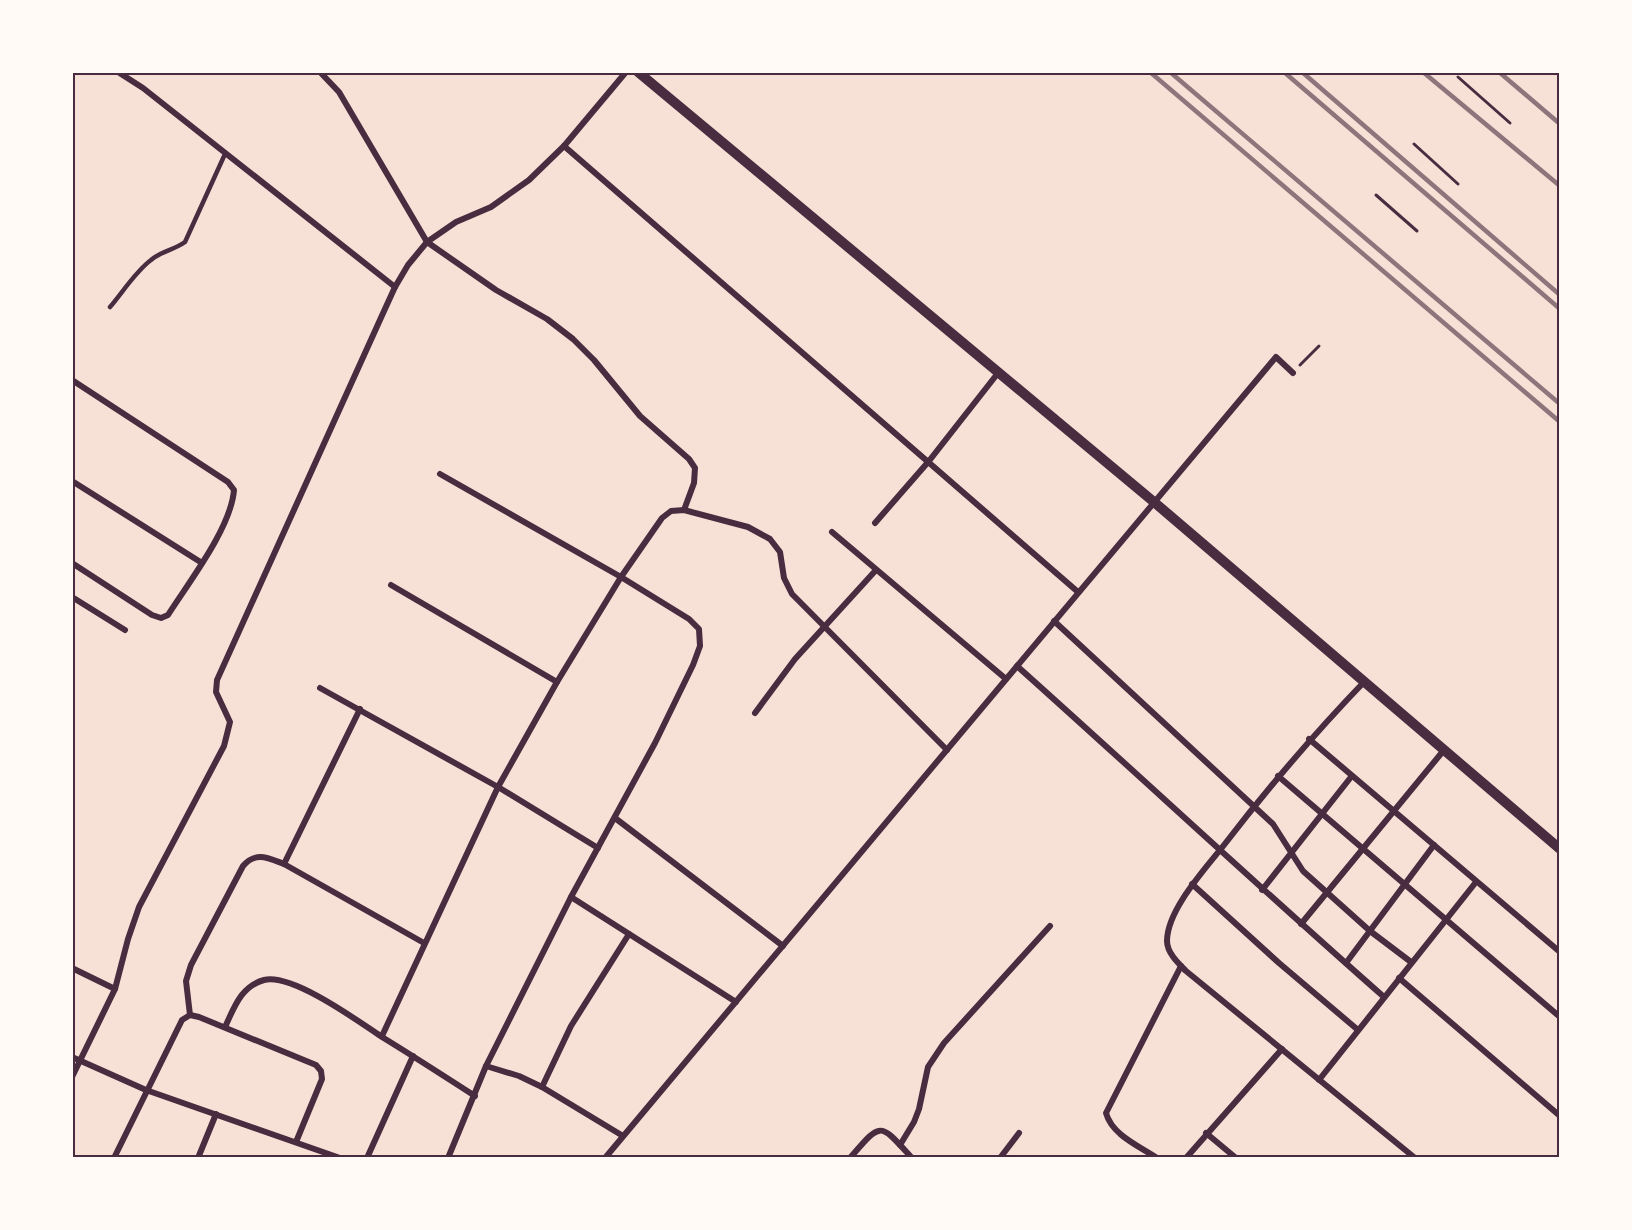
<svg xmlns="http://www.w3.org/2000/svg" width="1632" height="1230" viewBox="0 0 1632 1230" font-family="Cabin,sans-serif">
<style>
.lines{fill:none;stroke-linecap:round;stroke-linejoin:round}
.path{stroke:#4a2c40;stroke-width:3}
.service{stroke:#4a2c40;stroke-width:4.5}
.minor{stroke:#4a2c40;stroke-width:6}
.tertiary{stroke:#4a2c40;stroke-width:10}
.rail{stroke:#8f747c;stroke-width:4.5}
.neatline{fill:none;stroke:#4a2c40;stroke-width:2}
</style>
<rect width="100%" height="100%" fill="#f7e1d7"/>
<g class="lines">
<g class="path">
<polyline points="1458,77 1510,123"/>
<polyline points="1414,144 1458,184"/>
<polyline points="1376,195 1417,231"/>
<polyline points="1300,365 1319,346"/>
</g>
<path class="service" d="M110 307C122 293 136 271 151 260 161 251 174 250 185 242L225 154"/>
<g class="minor">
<polyline points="118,72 143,88 395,287"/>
<polyline points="320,72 339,92 427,242 496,290 547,319 573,339 594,360 640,416 689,459 695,468 694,483 684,510"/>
<polyline points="564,146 1078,592"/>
<path d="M72 380 228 482 234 490C231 528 189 582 168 615L161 618 152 615 72 563"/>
<polyline points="440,474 621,577 689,619 699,629 700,646 693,665 655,743 571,897 486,1066 448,1158"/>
<polyline points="72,481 202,563"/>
<polyline points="875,523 929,461 998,373"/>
<polyline points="832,532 1006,679"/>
<polyline points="391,585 557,682"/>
<polyline points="72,597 125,630"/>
<polyline points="1054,621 1273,824 1303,871 1370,931 1411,962"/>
<path d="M1017 666C1140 776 1260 888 1384 997"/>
<path d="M1364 682C1314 734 1268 788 1224 845 1205 869 1167 910 1167 941 1167 953 1179 964 1186 971L1415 1158"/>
<polyline points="320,688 498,787 598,848"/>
<polyline points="755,713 795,659 876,570"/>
<polyline points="1309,739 1560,952"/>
<polyline points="1278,776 1560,1017"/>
<polyline points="615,818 783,946"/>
<polyline points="284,864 360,709"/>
<polyline points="1192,884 1279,963 1358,1030"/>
<polyline points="1262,890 1351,777"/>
<polyline points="571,897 736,1002"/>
<polyline points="1301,924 1444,750"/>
<polyline points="1346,963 1434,845"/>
<polyline points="72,968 115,989"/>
<polyline points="1399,978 1560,1116"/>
<path d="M190 1015 186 981 191 965 243 866C256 851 268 858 284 864L424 943"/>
<path d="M225 1027C234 1008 241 986 264 980 292 973 358 1021 382 1037 413 1056 444 1076 475 1096"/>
<polyline points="382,1036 498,787 557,682 621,577 662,518 671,511 684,510 748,527 770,539 780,552 784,578 792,594 947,750"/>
<polyline points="72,1057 146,1090 340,1158"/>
<polyline points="486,1066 519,1076 542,1087 623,1136"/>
<path d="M72 1077 115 989 128 939 139 907 224 746 230 722 216 692 217 680C277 550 335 418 395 287L408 265 427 242 456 222 491 207 529 180 564 146 626 72"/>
<polyline points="1319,1080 1476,882"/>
<polyline points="542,1087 571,1026 629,934"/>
<polyline points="1206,1133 1236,1158"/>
<polyline points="900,1145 914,1122 919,1109 928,1067 944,1043 1050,926"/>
<polyline points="114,1158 182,1020 190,1015 199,1017 316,1065 321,1071 322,1079 296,1142"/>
<polyline points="198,1158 216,1114"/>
<polyline points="367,1158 413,1056"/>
<polyline points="605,1158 1276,357 1293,373"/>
<path d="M850 1158C882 1121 879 1122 912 1158"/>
<polyline points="1000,1158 1019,1133"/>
<path d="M1157 1158C1139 1146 1112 1135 1106 1113L1181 966"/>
<polyline points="1186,1158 1282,1049"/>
</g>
<polyline class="tertiary" points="638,72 1154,502 1560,849"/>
<g class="rail">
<polyline points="1150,72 1560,422"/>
<polyline points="1170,72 1560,404"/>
<polyline points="1284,72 1560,309"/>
<polyline points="1302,72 1560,295"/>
<polyline points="1423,72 1560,186"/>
<polyline points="1499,72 1560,124"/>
</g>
</g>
<rect width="1632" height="1230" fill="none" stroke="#fffaf5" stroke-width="147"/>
<rect x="74" y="74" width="1484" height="1082" class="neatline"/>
</svg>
